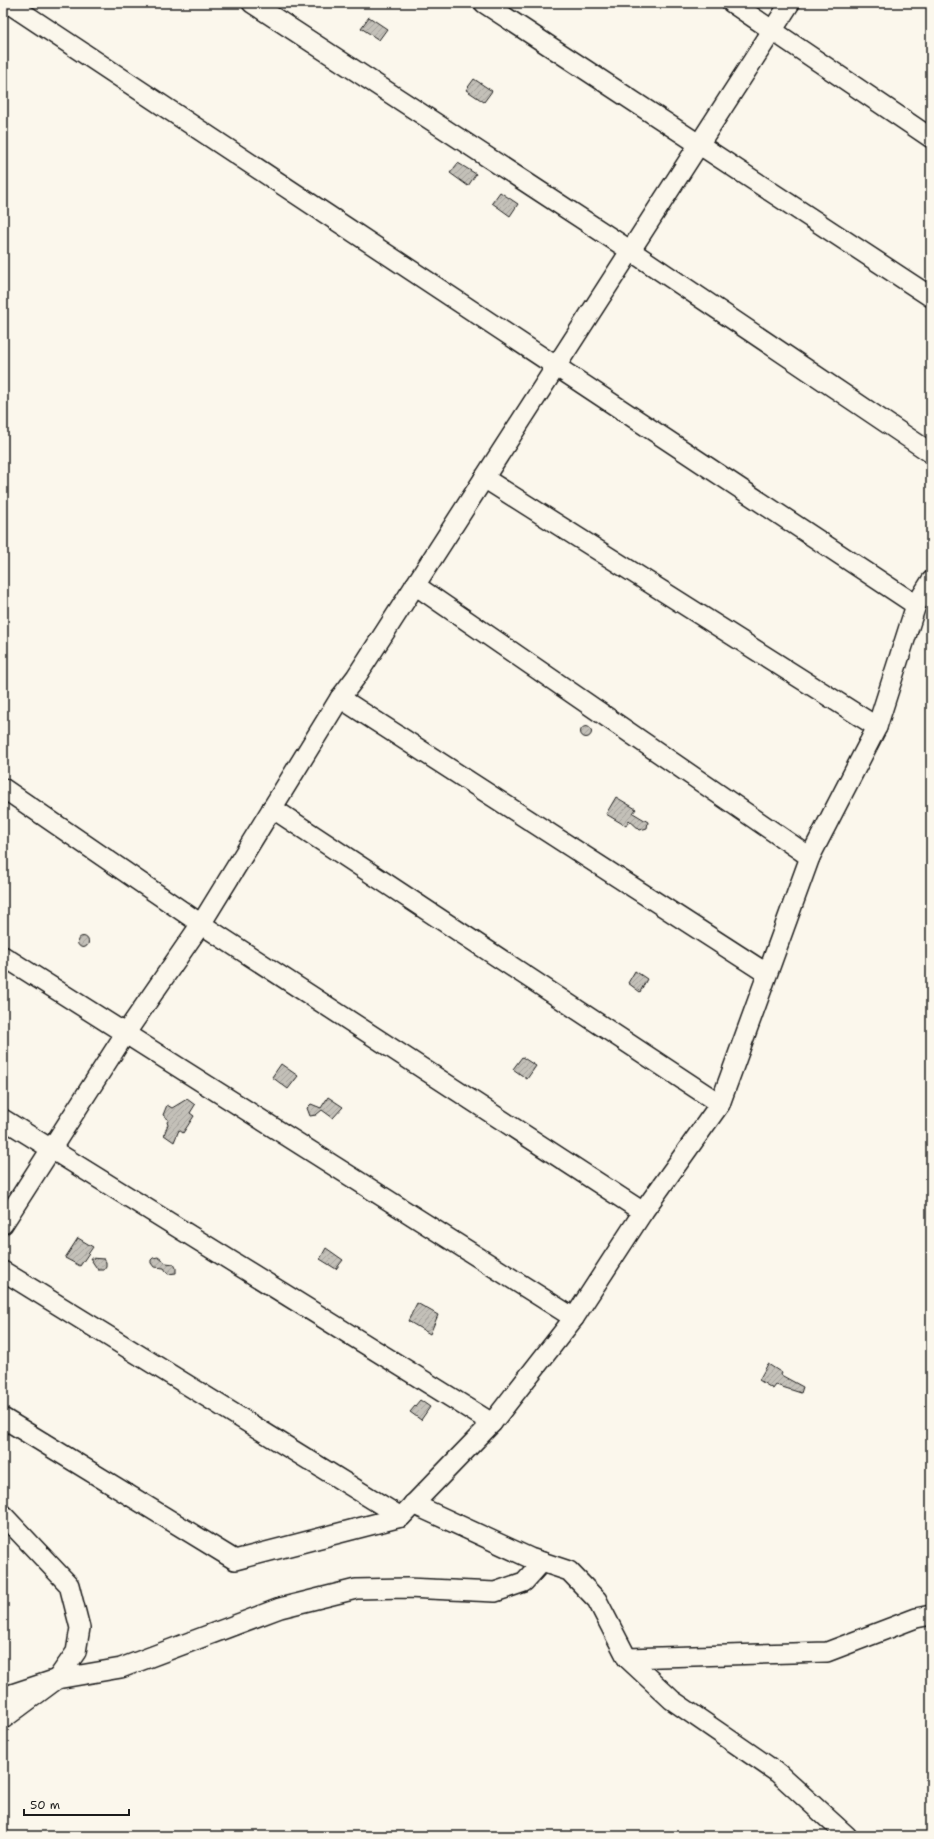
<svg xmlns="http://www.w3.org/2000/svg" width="934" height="1839" viewBox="0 0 934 1839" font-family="'Shantell Sans',sans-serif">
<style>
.building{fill:url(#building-hatch);stroke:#1c1c1c}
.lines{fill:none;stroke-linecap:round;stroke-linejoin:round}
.minor-casing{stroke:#1c1c1c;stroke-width:22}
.minor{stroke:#fbf7ec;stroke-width:19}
</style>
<defs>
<pattern id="building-hatch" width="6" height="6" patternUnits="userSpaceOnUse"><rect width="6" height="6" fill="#c3c0b8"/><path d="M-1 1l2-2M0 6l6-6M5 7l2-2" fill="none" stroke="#a7a49e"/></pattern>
</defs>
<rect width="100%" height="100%" fill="#fbf7ec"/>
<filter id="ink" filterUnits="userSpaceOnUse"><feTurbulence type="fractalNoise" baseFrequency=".025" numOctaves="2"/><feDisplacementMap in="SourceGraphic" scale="8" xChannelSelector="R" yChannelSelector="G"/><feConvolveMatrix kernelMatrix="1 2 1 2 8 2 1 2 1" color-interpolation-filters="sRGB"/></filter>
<g filter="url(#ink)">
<g class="building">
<polygon points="369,17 387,29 379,40 361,28"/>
<polygon points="474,79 492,91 484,102 466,90"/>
<polygon points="458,163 476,174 468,186 450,173"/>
<polygon points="500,192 518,204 510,216 492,203"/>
<circle cx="586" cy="732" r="5.5"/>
<polygon points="616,797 636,809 633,813 648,822 647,828 640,830 629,820 626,826 606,814"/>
<circle cx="83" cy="942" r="5.5"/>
<polygon points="635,971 647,979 640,992 628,983"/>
<polygon points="522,1057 536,1066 527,1079 513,1069"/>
<polygon points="281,1064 298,1076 288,1089 272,1077"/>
<polygon points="328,1097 343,1107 333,1118 322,1110 316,1115 310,1116 307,1108 311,1104 321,1108"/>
<polygon points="187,1099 195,1105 190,1113 194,1116 183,1133 179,1130 174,1142 164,1135 168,1124 167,1123 168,1119 163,1115 167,1105 172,1108"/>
<polygon points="78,1238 93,1247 80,1266 65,1258"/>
<polygon points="326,1248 343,1260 336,1269 320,1259"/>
<polygon points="158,1257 166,1263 174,1264 176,1268 176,1273 168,1274 164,1268 154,1267 151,1263 151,1260 153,1258"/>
<polygon points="90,1258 104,1259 106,1262 106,1267 104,1270 98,1270"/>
<polygon points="417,1303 438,1315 430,1334 408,1321"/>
<polygon points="768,1364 782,1373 781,1375 803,1387 801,1393 776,1385 773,1389 759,1380"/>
<polygon points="420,1400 430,1407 421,1420 410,1412"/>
</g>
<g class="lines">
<g class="minor-casing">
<g id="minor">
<polyline points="8,3 916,605"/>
<polyline points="252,3 631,251 931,453"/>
<polyline points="484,3 931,297"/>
<polyline points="732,3 931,138"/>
<polyline points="484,478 877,727"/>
<polyline points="415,585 810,857"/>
<polyline points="340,698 766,973"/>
<polyline points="3,788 201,924 643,1212"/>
<polyline points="272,808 720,1104"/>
<polyline points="3,956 574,1318"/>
<polyline points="3,1119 492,1423"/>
<polyline points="3,1224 125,1034 201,924 340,698 356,677 790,3"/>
<polyline points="3,1271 401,1517"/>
<polyline points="3,1418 235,1560 401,1517 492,1423 574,1318 643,1212 720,1104 810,857 877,727 916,605 931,581"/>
<polyline points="413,1504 530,1558 569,1571 597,1600 627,1658 672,1700 778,1773 847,1836"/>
<polyline points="3,1515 69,1585 80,1628 76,1652 57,1679 3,1719"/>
<polyline points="627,1658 827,1652 916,1618 931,1615"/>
<polyline points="3,1697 57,1679 121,1668 280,1608 356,1589 407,1588 495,1592 524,1582 542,1562"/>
</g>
</g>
<use href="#minor" class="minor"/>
</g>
</g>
<rect width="934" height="1839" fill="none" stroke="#fbf7ec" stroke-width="16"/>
<rect x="8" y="8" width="918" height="1823" fill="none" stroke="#1c1c1c" stroke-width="1.5" filter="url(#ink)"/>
<path d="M24 1809v6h105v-6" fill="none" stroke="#1c1c1c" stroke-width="2"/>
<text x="30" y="1809" font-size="12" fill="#1c1c1c" stroke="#fbf7ec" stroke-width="3" paint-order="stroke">50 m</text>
</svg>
